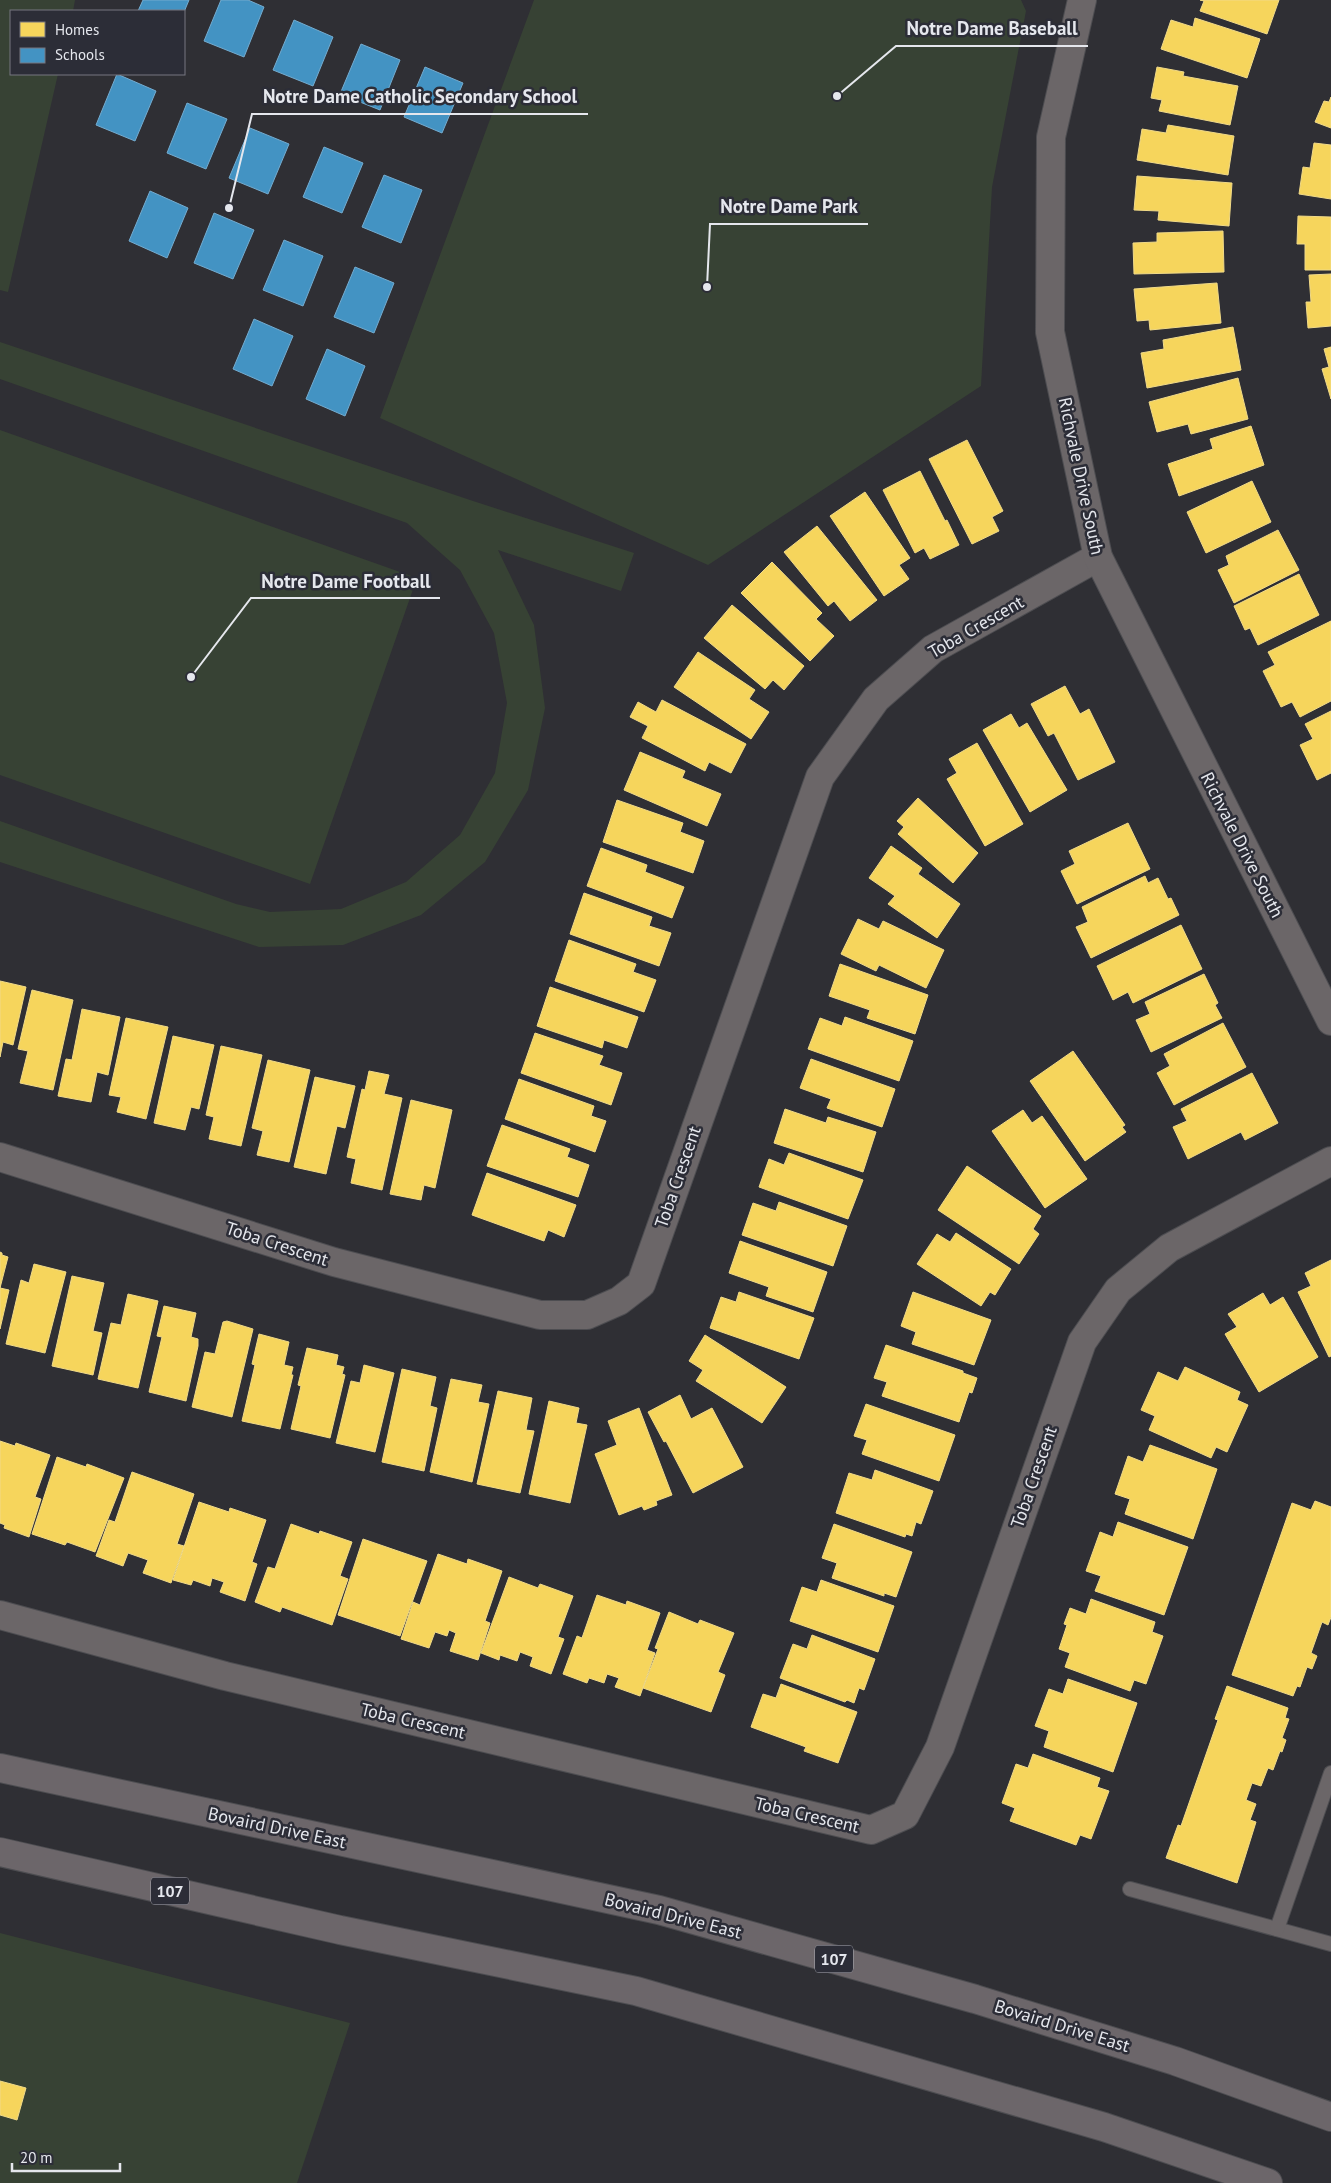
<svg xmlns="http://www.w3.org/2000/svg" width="1331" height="2183" viewBox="0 0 1331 2183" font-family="'PT Sans',sans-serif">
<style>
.green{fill:#374234}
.homes{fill:#f6d55c;stroke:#f1da88}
.schools{fill:#4393c3;stroke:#74acd0}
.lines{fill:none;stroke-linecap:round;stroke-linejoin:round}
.service-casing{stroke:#4d4d51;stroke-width:16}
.minor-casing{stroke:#4d4d51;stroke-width:30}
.tertiary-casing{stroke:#4d4d51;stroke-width:30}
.primary-casing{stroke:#4d4d51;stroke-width:30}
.service{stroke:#6b6668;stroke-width:14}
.minor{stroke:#6b6668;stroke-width:28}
.tertiary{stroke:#6b6668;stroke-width:28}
.primary{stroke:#6c666a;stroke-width:28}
.labels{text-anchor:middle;stroke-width:5;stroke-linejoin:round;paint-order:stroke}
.shield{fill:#2c2d37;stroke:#aeafb6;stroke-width:1}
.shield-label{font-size:16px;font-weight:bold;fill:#e5e7ed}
.street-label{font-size:18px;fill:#e5e7ed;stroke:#2c2d37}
.leader{fill:none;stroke:#e5e7ed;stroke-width:2}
.callout-dot{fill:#e5e7ed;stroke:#2c2d37;stroke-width:2}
.callout-label{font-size:19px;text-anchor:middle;font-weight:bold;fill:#e5e7ed;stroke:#2c2d37;stroke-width:5;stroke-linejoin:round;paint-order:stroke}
</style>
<rect width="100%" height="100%" fill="#2f2f34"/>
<g class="green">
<polygon points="0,0 75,0 73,11 11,11 11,74 58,74 8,292 0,290"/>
<polygon points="534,0 1021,0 1026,11 992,187 981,386 708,565 380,418"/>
<polygon points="0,342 473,501 634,553 621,591 498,550 534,625 545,708 528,790 485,862 421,915 343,945 259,947 0,862 0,821 236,904 270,912 341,909 406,882 460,835 495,773 507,703 494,633 460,570 407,523 0,379"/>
<polygon points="0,430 417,578 310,884 0,775"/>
<polygon points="0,1933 350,2023 297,2183 0,2183"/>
</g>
<g class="homes">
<polygon points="1200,0 1279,0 1267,34 1200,11 1204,1"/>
<polygon points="1195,18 1260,39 1247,78 1161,49 1171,20 1193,27"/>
<polygon points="1157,67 1184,72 1183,76 1238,86 1230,125 1159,111 1162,100 1151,98"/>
<polygon points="1331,97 1331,128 1315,122 1324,101 1329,102"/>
<polygon points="1168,125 1234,136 1228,175 1137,160 1142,129 1166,133"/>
<polygon points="1314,143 1331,145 1331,199 1299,194 1303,167 1310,168"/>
<polygon points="1137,176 1232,183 1229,226 1158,220 1159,211 1134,210"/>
<polygon points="1298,216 1331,217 1331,270 1305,270 1305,244 1297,244"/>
<polygon points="1223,231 1224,272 1134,274 1133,243 1157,242 1157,233"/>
<polygon points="1331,274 1331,326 1308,328 1306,302 1311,302 1309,275"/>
<polygon points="1217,283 1221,323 1150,330 1149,320 1137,321 1134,289"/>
<polygon points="1233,327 1241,370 1147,388 1141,353 1164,349 1163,340"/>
<polygon points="1331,347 1331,399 1322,369 1329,367 1324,349"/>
<polygon points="1238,378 1248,419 1191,434 1188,424 1157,432 1149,402"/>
<polygon points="1251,426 1264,465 1179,496 1168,464 1213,449 1210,439"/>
<polygon points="967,440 1003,511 992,517 999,531 972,544 929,459"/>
<polygon points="920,471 945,521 947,520 959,545 930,559 924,548 915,553 883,490"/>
<polygon points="1252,481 1271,522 1206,553 1187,512"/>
<polygon points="865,492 910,558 899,565 909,579 884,596 830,516"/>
<polygon points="817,526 877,600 850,621 834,601 828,606 784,552"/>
<polygon points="1278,530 1299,570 1234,603 1218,570 1229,565 1226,556"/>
<polygon points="772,562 822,613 816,619 834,636 810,661 741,593"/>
<polygon points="1299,574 1319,615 1258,645 1250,628 1245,630 1234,606"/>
<polygon points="732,605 804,666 784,690 773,680 765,689 704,638"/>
<polygon points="1331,621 1331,701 1300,717 1292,702 1281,707 1263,671 1275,665 1268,652"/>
<polygon points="698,652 755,690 749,699 769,712 751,739 674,687"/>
<polygon points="1065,686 1080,714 1089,709 1115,762 1078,780 1054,733 1048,736 1031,704"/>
<polygon points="662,700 746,744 731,773 709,762 705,771 642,738 648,726 630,717 638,702 656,712"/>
<polygon points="1331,711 1331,773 1317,780 1300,745 1313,739 1305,724"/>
<polygon points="1011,714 1019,728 1027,723 1067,790 1030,812 983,730"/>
<polygon points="977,743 1023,824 985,846 947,779 957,773 949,759"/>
<polygon points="640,752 685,771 682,778 721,794 707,826 624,790"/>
<polygon points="918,798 978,853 953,883 898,834 904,827 897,821"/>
<polygon points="617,800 683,823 680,832 704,841 693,873 603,842"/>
<polygon points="1128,823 1150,869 1077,904 1061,871 1075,864 1069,851"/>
<polygon points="891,846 922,868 918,874 960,904 937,938 888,904 895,896 869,878"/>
<polygon points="601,848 647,865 645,872 684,887 672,918 587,886"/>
<polygon points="1145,876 1148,883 1158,878 1168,899 1171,898 1179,915 1091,958 1076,927 1088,922 1082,907"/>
<polygon points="584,893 652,917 649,926 671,933 659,966 570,934"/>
<polygon points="858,919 879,929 883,921 944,950 926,988 879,965 876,971 841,954"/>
<polygon points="1181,925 1202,969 1133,1003 1128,992 1113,1000 1097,966"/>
<polygon points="569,940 636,964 633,972 656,980 644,1012 555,981"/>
<polygon points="840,964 928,995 915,1034 867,1018 870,1010 829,996"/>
<polygon points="1204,974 1218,1003 1215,1005 1222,1018 1151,1052 1136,1020 1150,1014 1145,1002"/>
<polygon points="0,981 26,987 13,1045 3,1042 0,1057"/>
<polygon points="550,987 638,1017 627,1048 604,1040 602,1048 537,1026"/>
<polygon points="32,990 73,1000 53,1090 20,1083 28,1051 18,1049"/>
<polygon points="82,1009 120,1017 108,1075 97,1072 91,1102 58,1096 66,1059 72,1060"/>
<polygon points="845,1017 913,1041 899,1081 808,1049 820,1018 842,1026"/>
<polygon points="126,1018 168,1027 146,1119 117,1112 121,1097 109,1095"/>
<polygon points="1223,1023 1246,1067 1174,1105 1157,1073 1170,1066 1164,1054"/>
<polygon points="535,1033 603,1056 599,1065 622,1073 611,1105 521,1073"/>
<polygon points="173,1036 214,1045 199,1109 191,1107 185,1130 154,1123"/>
<polygon points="221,1046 262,1055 241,1146 209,1139 214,1117 206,1115"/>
<polygon points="1073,1051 1125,1125 1122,1127 1126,1132 1085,1161 1030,1081"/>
<polygon points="811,1059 895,1089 882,1127 827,1108 831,1099 800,1088"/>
<polygon points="268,1060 310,1070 289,1162 257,1155 263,1131 252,1128"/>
<polygon points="369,1071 389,1075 384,1094 402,1098 382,1190 351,1183 356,1159 347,1157 362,1089 365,1090"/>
<polygon points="1252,1073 1278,1123 1245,1140 1241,1132 1188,1159 1173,1127 1187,1121 1181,1109"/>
<polygon points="315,1077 355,1086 345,1128 337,1126 326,1174 294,1167"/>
<polygon points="519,1079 594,1106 591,1116 606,1121 595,1152 505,1119"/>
<polygon points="411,1100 452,1110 435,1188 424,1185 421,1200 390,1194"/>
<polygon points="785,1109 826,1123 828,1117 876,1132 863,1172 774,1143"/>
<polygon points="1023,1110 1032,1123 1042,1116 1087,1179 1045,1208 992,1131"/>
<polygon points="502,1125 570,1149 567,1157 589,1165 578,1197 487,1166"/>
<polygon points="789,1153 863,1180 848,1219 759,1187 769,1159 784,1165"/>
<polygon points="967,1166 1041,1216 1033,1229 1039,1234 1019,1264 938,1210"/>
<polygon points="487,1173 576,1205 564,1237 548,1230 544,1241 472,1215"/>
<polygon points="779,1202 847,1226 833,1266 742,1235 753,1203 776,1211"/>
<polygon points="956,1233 1011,1269 995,1295 990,1292 981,1306 917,1264 937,1234 950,1242"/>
<polygon points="740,1241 827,1272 813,1312 766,1296 769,1287 729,1273"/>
<polygon points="0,1252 2,1253 2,1255 8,1257 0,1288 9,1290 0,1329"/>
<polygon points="1331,1260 1331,1356 1329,1357 1298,1292 1311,1286 1305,1273"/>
<polygon points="34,1264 66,1272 45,1353 6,1344 21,1280 29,1283"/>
<polygon points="72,1276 104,1283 93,1331 102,1333 93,1375 52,1366"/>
<polygon points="739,1292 814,1318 799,1359 710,1328 721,1297 736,1302"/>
<polygon points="913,1292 991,1320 974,1365 912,1344 916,1332 901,1326"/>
<polygon points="1263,1293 1270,1305 1283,1297 1318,1357 1259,1392 1225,1334 1237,1327 1228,1314"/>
<polygon points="128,1294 158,1301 138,1388 98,1379 111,1323 121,1325"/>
<polygon points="164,1306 196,1313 191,1337 198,1339 198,1346 186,1401 149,1392 162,1337 157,1336"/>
<polygon points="227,1321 253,1329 232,1417 192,1407 205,1352 215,1354 223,1322"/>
<polygon points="259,1334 289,1342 284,1365 293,1367 291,1375 293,1375 280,1429 242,1421 255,1365 252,1364"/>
<polygon points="705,1335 786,1387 762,1423 696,1381 703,1370 689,1361"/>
<polygon points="886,1345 963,1371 963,1373 977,1378 972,1393 969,1392 959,1422 882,1396 887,1382 874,1378"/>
<polygon points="307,1348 338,1355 336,1365 344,1367 342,1374 345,1375 330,1438 291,1429 301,1386 298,1385"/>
<polygon points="364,1365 394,1373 375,1452 336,1443 351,1381 360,1383"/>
<polygon points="1185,1367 1240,1392 1237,1400 1248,1405 1227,1452 1216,1447 1211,1458 1149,1430 1155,1416 1141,1410 1158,1372 1178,1381"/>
<polygon points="402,1369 436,1377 430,1406 437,1408 424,1471 382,1462"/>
<polygon points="451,1379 482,1385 478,1402 489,1404 472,1482 430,1472"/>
<polygon points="498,1391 532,1398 526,1430 534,1431 520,1493 477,1484"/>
<polygon points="680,1395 691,1419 712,1408 743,1467 693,1493 666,1441 664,1442 648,1412"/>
<polygon points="549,1401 579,1408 576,1423 587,1425 570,1503 529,1494"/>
<polygon points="866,1404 955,1435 939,1481 862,1454 867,1440 854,1436"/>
<polygon points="639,1408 672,1495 656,1501 657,1505 644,1510 642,1506 619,1515 595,1454 617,1445 608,1421"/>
<polygon points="0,1441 15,1446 16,1443 50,1455 35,1497 41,1499 29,1537 4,1528 5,1525 0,1523"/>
<polygon points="1150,1445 1217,1469 1193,1539 1125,1514 1130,1499 1115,1494 1128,1456 1143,1462"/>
<polygon points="57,1457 86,1467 87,1464 124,1478 95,1552 67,1542 65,1545 32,1534"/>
<polygon points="875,1470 933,1491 921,1524 916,1522 912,1536 906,1534 905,1537 836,1513 849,1473 872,1480"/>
<polygon points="132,1472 194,1494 177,1544 184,1546 171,1583 143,1573 148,1560 128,1553 123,1566 96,1556 109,1520 115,1522"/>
<polygon points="1315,1501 1331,1507 1331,1617 1328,1625 1322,1622 1311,1653 1317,1656 1312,1669 1307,1667 1300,1687 1297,1686 1293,1696 1232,1675 1292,1503 1311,1510"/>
<polygon points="199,1502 229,1512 230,1508 266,1520 252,1562 257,1564 245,1601 220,1592 224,1582 212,1578 210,1586 193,1580 191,1585 173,1580"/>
<polygon points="1118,1522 1188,1547 1164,1615 1095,1591 1101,1576 1086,1571 1100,1532 1113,1537"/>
<polygon points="291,1524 319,1534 320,1531 352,1542 340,1576 348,1579 332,1625 282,1607 280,1612 255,1602 268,1567 275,1569"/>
<polygon points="834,1524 912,1552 896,1597 884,1593 884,1596 832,1578 837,1563 822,1558"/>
<polygon points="363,1539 427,1561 400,1636 338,1615"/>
<polygon points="438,1554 467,1564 468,1559 502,1571 485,1621 490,1623 478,1660 450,1651 456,1633 449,1630 447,1636 435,1632 429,1648 401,1639 413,1602 420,1605"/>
<polygon points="509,1577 538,1588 540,1584 573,1596 558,1637 564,1639 551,1674 530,1666 533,1657 520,1652 517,1661 500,1655 499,1660 481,1653"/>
<polygon points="821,1580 894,1606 878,1652 790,1621 802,1587 817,1592"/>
<polygon points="597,1595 626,1605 627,1601 660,1613 647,1650 655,1653 640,1696 615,1687 619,1678 607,1674 604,1683 589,1678 587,1683 563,1674 577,1636 582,1638"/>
<polygon points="1091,1599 1155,1622 1152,1632 1163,1636 1146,1684 1134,1680 1130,1691 1065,1667 1070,1653 1059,1649 1067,1625 1064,1624 1070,1608 1086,1614"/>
<polygon points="669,1612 698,1624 700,1620 734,1633 718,1672 725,1675 711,1712 643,1688 658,1649 655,1648"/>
<polygon points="812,1635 875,1659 864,1690 859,1688 854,1703 847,1700 845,1702 780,1678 793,1644 807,1649"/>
<polygon points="1068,1679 1137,1703 1113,1772 1044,1747 1049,1731 1035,1726 1049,1689 1063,1694"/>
<polygon points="781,1684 857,1712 838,1763 804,1751 806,1747 751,1727 763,1694 776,1698"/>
<polygon points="1227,1686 1288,1708 1285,1718 1289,1719 1282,1738 1286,1740 1282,1752 1280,1751 1273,1770 1268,1768 1261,1786 1252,1783 1246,1800 1256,1804 1250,1820 1256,1822 1237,1883 1166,1858 1178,1825 1181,1826 1218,1720 1215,1719"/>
<polygon points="1033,1754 1100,1778 1097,1787 1109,1791 1091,1839 1080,1835 1076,1845 1010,1821 1015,1808 1002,1803 1016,1764 1028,1768"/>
<polygon points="0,2081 26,2088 17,2120 0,2115"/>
</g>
<g class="schools">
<polygon points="143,0 189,0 184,12 138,11"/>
<polygon points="221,0 248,0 264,7 244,57 204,41"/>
<polygon points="294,20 333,37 313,86 273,70"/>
<polygon points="361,44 400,60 380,110 340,94"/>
<polygon points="425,67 463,83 442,133 404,117"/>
<polygon points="117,74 156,91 135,141 96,125"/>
<polygon points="187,103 227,119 206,169 167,153"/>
<polygon points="250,128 289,144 268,194 229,178"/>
<polygon points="324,147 363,163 342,213 303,197"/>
<polygon points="384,175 422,190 401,243 362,227"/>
<polygon points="150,191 188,208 167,258 129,241"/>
<polygon points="214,213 254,230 233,279 194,263"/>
<polygon points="284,240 323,256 303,306 263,290"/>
<polygon points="355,267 394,283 374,333 334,317"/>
<polygon points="254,319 293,336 272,386 233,369"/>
<polygon points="327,349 365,366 345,416 306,399"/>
</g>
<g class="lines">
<g class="service-casing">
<g id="service">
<polyline points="1130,1889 1331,1944"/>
<polyline points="1277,1929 1331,1773"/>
</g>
</g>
<g class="minor-casing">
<g id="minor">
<polyline points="0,1157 334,1262 540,1315 587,1315 619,1301 641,1284 820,777 876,699 933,649 1098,557"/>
<polyline points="0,1615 225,1676 871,1830 905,1815 940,1747 1082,1342 1118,1290 1169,1248 1331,1161"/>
</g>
</g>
<g class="tertiary-casing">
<polyline id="tertiary" points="1082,0 1051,137 1050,332 1098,557 1331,1021"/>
</g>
<g class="primary-casing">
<g id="primary">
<polyline points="0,1768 659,1910 975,1999 1175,2061 1331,2117"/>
<polyline points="0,1852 340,1930 636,1991 1104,2127 1268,2183"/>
</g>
</g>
<use href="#service" class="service"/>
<use href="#minor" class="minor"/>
<use href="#tertiary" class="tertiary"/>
<use href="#primary" class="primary"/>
</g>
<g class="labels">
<g class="shield">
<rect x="151" y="1877.5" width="38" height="27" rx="4"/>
<rect x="815" y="1945.5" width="38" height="27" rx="4"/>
</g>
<g class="shield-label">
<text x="170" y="1897">107</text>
<text x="834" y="1965">107</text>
</g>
<g class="street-label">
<text transform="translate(1081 476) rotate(78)" y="6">Richvale Drive South</text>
<text transform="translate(976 627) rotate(-30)" y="6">Toba Crescent</text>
<text transform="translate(1242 845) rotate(63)" y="6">Richvale Drive South</text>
<text transform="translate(678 1177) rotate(-71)" y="6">Toba Crescent</text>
<text transform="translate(277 1244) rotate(18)" y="6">Toba Crescent</text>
<text transform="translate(1034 1477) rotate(-71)" y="6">Toba Crescent</text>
<text transform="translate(413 1721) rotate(13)" y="6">Toba Crescent</text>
<text transform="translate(807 1815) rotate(13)" y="6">Toba Crescent</text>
<text transform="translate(277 1828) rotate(12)" y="6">Bovaird Drive East</text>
<text transform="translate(673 1916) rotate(14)" y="6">Bovaird Drive East</text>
<text transform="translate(1062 2026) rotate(17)" y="6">Bovaird Drive East</text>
</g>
</g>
<path class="leader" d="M837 96L896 46H1088M229 208L252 114H588M707 287L710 224H868M191 677L251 598H440"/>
<g class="callout-dot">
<circle cx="837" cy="96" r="5"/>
<circle cx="229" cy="208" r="5"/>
<circle cx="707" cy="287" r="5"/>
<circle cx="191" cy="677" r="5"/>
</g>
<g class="callout-label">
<text x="992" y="35">Notre Dame Baseball</text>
<text x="420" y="103">Notre Dame Catholic Secondary School</text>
<text x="789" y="213">Notre Dame Park</text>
<text x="346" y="588">Notre Dame Football</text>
</g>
<rect x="10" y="10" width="175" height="65" fill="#2c2d37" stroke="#767780"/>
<rect x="20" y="22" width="25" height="15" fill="#f6d55c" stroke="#767780"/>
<text x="55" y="35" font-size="15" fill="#e5e7ed">Homes</text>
<rect x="20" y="48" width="25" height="15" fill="#4393c3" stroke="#767780"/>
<text x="55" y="60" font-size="15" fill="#e5e7ed">Schools</text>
<path d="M12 2163v8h108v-8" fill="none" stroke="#e5e7ed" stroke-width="2.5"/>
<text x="20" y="2163" font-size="15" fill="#e5e7ed" stroke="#2c2d37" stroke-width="4" paint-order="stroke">20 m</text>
</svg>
